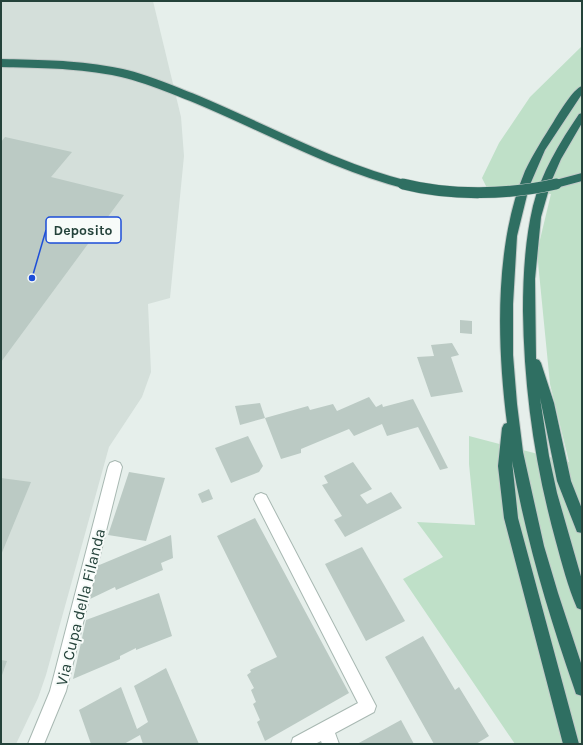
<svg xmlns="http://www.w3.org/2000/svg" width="583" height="745" viewBox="0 0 583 745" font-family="Karla,sans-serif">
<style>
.built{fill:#d4dfda}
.green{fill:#bfe0c8}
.building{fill:#bbcac4}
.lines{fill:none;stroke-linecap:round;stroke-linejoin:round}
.street-casing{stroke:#a8b8b2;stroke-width:2}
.highway-casing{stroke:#c2cac8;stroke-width:2}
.street{fill:#fff;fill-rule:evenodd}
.highway{fill:#2f6f62;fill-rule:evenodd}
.highway-bridge-far1-casing{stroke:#c2cac8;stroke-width:10;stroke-linecap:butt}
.highway-bridge-casing{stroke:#c2cac8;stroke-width:12;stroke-linecap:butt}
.highway-bridge-far1{stroke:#2f6f62;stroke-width:8}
.highway-bridge{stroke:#2f6f62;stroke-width:11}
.labels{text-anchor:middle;stroke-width:4;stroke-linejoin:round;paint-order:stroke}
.near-street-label{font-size:16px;fill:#24423a;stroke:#f7fbf9}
.leader{fill:none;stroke:#1d4ed8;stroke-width:1.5}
.callout-dot{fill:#1d4ed8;stroke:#f7fbf9;stroke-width:1.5}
.callout{fill:#f7fbf9;stroke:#1d4ed8;stroke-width:1.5}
.callout-label{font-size:14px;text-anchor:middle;font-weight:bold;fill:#24423a}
</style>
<rect width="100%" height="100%" fill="#e6efeb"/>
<polygon class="built" points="1,1 153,1 181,117 184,156 170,298 148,304 151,372 142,397 109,447 46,675 38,698 16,744 1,744"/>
<polygon class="green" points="582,46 582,744 515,744 403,579 443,557 417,522 475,525 469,464 469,436 569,462 550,384 537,252 551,194 487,188 482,178 499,143 530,97"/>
<g class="building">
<polygon points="5,137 72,152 51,177 124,195 1,362 1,142"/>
<polygon points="460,320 472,321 472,334 460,333"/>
<polygon points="452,343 459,355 451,357 463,392 431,397 417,357 434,356 431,345"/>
<polygon points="369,397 376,407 382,404 383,407 413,399 448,468 440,470 418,427 387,436 382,424 354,436 349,429 301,449 301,453 281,459 265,418 240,425 235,406 260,403 265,418 308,406 310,410 333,404 337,411"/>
<polygon points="248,436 263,466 259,472 231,483 215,448"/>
<polygon points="353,462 372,489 360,495 367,504 391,492 402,508 345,537 334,520 342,516 322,485 328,483 324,476"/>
<polygon points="129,472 165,478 146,541 108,535"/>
<polygon points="1,478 31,482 1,555"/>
<polygon points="209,489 213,499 202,503 198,494"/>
<polygon points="255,518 349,693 265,741 257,722 260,720 253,704 256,702 251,690 254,688 247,675 251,672 250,670 277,657 217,536"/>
<polygon points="171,535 173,558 161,563 163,570 116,590 115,587 90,599 97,566"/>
<polygon points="362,547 405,621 366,641 325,564"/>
<polygon points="159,593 172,636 136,650 136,648 120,656 120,659 73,679 86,620"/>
<polygon points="423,636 455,690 459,687 489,736 476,744 434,744 385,657"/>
<polygon points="1,660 7,661 1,678"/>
<polygon points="166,668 199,744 143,744 140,735 124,744 91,744 79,710 121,687 137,729 148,722 134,686"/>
<polygon points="401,720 414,744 357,744"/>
</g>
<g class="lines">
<g class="street-casing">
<g id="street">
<polygon points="115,461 120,463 122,467 66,691 44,744 28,744 50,691 108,467 110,463"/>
<polygon points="261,493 266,495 376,706 374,712 335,733 339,744 322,744 321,741 315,744 291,744 293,738 358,703 256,503 254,499 256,495"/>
</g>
</g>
<g class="highway-casing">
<g id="highway">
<path d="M582 86V94L545 150 529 187 517 236 513 304V355L517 404 523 452 544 546 558 593 582 666V696L576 694 574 688C548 613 526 539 512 461L518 518 579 744H563L504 518 498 466 502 428 504 424 507 423C497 345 494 244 525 171 533 154 544 137 554 121 559 113 573 89 582 86Z"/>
<path d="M582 113V123L561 159 551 182 541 217 535 279 536 359 539 360 541 363 554 403 571 481 582 509V533L577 532 557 481 540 398 549 456 557 493 582 580V610L577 608C568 587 562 564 556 542 535 466 524 390 523 311 523 276 525 240 533 206 541 173 560 142 579 114Z"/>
</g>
</g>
<use href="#street" class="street"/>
<use href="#highway" class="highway"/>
<g class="highway-bridge-far1-casing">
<g id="highway-bridge-far1">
<path d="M1 63C41 64 82 64 122 73 145 78 168 88 191 97 262 126 332 166 407 185"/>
<polyline points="552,185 582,177"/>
</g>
</g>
<g class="highway-bridge-casing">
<path id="highway-bridge" d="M403 184C450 196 509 195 556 184"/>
</g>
<use href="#highway-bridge-far1" class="highway-bridge-far1"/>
<use href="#highway-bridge" class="highway-bridge"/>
</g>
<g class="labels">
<g class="near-street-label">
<text transform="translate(80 607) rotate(-76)" y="6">Via Cupa della Filanda</text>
</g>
</g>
<path class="leader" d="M32 278L46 230"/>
<circle class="callout-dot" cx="32" cy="278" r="4"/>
<rect class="callout" x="46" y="217" width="75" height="26" rx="4"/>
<g class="callout-label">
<text x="83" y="235">Deposito</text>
</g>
<rect width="583" height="745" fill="none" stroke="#24423a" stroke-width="4"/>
</svg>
